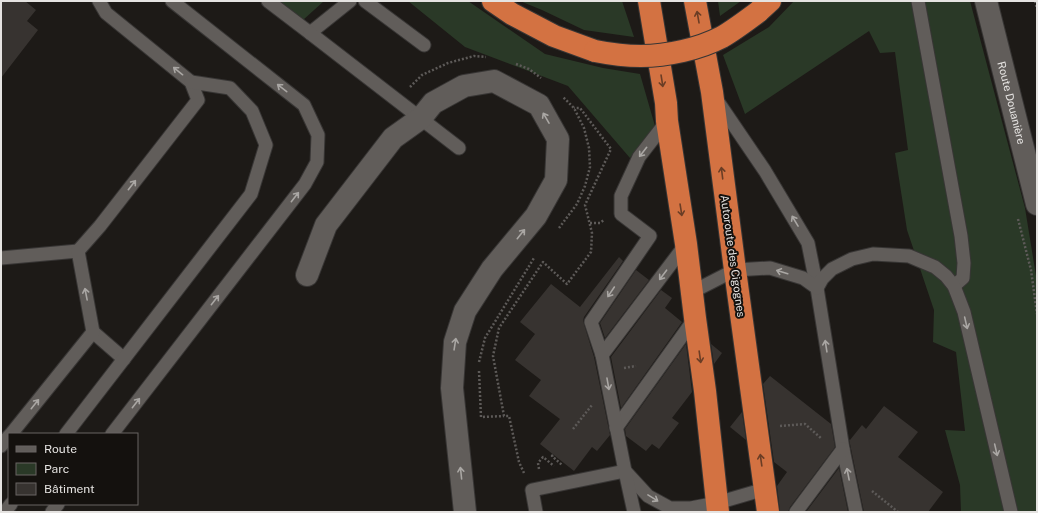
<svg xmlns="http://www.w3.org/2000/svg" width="1038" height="513" viewBox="0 0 1038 513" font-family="'Public Sans',sans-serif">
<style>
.green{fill:#2a3927}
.building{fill:#373330}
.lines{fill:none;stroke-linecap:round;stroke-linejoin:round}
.lane-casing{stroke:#383635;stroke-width:15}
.street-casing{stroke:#383635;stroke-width:24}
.secondary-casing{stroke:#383635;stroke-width:24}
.highway-casing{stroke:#383635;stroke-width:24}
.path{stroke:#5d5a58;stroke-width:2.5;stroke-dasharray:2 2;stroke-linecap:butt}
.lane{stroke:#615d5a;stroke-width:13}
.street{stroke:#615d5a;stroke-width:22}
.secondary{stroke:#615d5a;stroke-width:22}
.highway{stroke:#d37242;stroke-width:22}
.highway-bridge-casing{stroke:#383635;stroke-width:24;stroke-linecap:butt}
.highway-bridge{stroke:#d37242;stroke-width:22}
.oneway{stroke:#6a3d25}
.oneway2{stroke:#aaa7a4}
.labels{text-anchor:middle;stroke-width:4;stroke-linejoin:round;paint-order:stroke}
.street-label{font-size:11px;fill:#e5e3e1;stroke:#14110e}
</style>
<rect width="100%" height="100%" fill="#1d1a17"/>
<g class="green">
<polygon points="279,1 324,1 303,20"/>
<polygon points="408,1 468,1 545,54 603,68 640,74 655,126 630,158 568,86 465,47"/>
<polygon points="520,1 622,1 634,37 584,30 542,10"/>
<polygon points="718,1 741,1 720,16"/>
<polygon points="794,1 970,1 1025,208 1037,282 1037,512 961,512 960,485 945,430 965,431 956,352 933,342 934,310 907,230 895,153 908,150 895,52 880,53 869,31 745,114 723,55 769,27"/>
</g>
<g class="building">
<polygon points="1,1 25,1 36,10 27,21 38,30 1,78"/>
<polygon points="619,257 623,261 584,317 583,321 594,357 610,435 597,451 592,447 574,471 540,444 560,419 529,396 541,380 515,360 535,334 520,322 551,284 580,307"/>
<polygon points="636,270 649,280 605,338 600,323"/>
<polygon points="661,290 672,298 665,308 682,322 621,408 611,357"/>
<polygon points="686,344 692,392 672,418 679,423 659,449 652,444 646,451 626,436 625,429"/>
<polygon points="711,344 722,353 714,364"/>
<polygon points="770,376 831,424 835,447 790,507 788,512 780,512 777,486 787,472 774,462 763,384"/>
<polygon points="884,406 918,432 898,457 943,492 928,512 864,512 849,439 850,440 862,425 866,429"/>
<polygon points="742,412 746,440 730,427"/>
<polygon points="839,468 848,512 806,512"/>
</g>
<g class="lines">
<g class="lane-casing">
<g id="lane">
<polyline points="268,1 310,33 350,1"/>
<polyline points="365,1 424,45"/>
<polyline points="918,1 961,236 964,263 963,278 954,286"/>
<polyline points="310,33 459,148"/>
<polyline points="716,99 765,171 808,243 817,288 843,449 856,512"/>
<polyline points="1,258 78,251"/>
<polyline points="692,292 735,270 770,268 803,278 817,288 822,279 832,269 852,259 873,254 909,256 935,267 946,276 954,286 964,312 1011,512"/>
<polyline points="93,332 124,359"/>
<polyline points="602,355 591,322 650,236 621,214 621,196 639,157 667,121"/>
<polyline points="616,428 695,318"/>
<polyline points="11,434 93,332 78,251 100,226 198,100 191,82 106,13 99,1"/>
<polyline points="66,434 251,194 266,145 252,111 230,88 191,82"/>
<polyline points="112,434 305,184 317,162 318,135 304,105 172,1"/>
<polyline points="1,446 9,436"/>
<polyline points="5,512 11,504"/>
<polyline points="52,512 58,504"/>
<polyline points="536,512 532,490 625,471 648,496 670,508 691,508 717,503 765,489"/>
<polyline points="634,512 625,471 602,355 686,244"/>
<polyline points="796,512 843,449"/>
</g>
</g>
<g class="street-casing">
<polyline id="street" points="307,275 326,225 393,138 421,118 433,103 464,86 494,81 539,105 558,139 556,180 536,216 492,269 465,311 455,342 452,388 465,512"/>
</g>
<g class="secondary-casing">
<g id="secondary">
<path id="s1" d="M986 1 1037 204"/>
</g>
</g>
<g class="highway-casing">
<g id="highway">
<polyline points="493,1 512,14 554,36 595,51"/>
<polyline points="649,1 666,103 667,121 686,244 695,318 705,391 718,512"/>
<polyline points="695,1 712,92 735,270 768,512"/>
<polyline points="758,12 770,1"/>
</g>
</g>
<g class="path">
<polyline points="1035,1 1037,9"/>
<polyline points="516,64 529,69 541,78"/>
<polyline points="410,87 422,75 448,63 474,56 486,57"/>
<polyline points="1018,219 1031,270 1037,314"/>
<polyline points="590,223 600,223 604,220"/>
<polyline points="559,228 577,204 585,186 590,167 589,148 584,128 574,108 563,97"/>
<polyline points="479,362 485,338 534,258"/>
<polyline points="624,368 636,366"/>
<polyline points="479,371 481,417 504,416"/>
<polyline points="780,426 805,424 822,439"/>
<polyline points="573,429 592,405"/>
<polyline points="553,455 552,456 562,465"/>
<polyline points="539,469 538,463 543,457 554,466"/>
<polyline points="524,473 519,462 509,416 504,416 493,356 499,328 543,262 567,284 591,252 592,233 585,205 611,149 580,108 574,108"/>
<polyline points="872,491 898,512"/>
</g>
<use href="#lane" class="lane"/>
<use href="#street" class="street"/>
<use href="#secondary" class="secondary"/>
<use href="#highway" class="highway"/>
<g class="highway-bridge-casing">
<path id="highway-bridge" d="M595 51C610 54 625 56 641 56 667 56 699 49 722 37 734 30 746 21 758 12"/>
</g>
<use href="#highway-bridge" class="highway-bridge"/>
</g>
<defs><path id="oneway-shaft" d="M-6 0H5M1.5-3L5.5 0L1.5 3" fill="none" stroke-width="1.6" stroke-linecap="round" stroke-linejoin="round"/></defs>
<g class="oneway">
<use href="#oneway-shaft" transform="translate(698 17) rotate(-100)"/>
<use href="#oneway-shaft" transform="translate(662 81) rotate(81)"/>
<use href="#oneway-shaft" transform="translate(722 173) rotate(-97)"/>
<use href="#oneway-shaft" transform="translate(681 210) rotate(81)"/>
<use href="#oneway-shaft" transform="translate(700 357) rotate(82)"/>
<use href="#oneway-shaft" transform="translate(761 460) rotate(-98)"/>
</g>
<g class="oneway2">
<use href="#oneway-shaft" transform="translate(178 71) rotate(-141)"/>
<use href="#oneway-shaft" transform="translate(282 88) rotate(-142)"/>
<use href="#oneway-shaft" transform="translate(546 118) rotate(-120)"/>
<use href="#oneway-shaft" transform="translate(643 152) rotate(128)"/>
<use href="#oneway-shaft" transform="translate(132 185) rotate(-52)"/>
<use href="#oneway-shaft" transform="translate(295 197) rotate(-52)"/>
<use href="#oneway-shaft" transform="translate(795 221) rotate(-121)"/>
<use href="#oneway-shaft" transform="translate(521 234) rotate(-51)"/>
<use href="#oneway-shaft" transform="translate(782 272) rotate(-163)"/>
<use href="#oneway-shaft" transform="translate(663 275) rotate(127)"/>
<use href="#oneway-shaft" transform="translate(611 292) rotate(124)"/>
<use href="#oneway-shaft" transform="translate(86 294) rotate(-101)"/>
<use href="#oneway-shaft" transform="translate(215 300) rotate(-52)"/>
<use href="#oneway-shaft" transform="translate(966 323) rotate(77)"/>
<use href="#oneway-shaft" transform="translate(455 344) rotate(-81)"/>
<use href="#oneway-shaft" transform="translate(826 346) rotate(-99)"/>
<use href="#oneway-shaft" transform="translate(608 384) rotate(80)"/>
<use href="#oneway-shaft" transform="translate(136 403) rotate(-52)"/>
<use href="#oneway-shaft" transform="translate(35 404) rotate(-51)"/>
<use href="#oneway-shaft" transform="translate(996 450) rotate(77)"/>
<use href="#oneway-shaft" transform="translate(461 473) rotate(-96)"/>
<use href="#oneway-shaft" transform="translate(848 474) rotate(-101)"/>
<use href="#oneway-shaft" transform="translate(653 498) rotate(32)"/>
</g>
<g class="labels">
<g class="street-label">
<text dy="4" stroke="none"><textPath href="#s1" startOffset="105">Route Douanière</textPath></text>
<text transform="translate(733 256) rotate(82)" y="4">Autoroute des Cigognes</text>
</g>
</g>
<rect width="1038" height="513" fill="none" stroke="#e5e3e1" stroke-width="4"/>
<rect x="8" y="433" width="130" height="72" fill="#14110e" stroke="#686562"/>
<rect x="16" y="446" width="20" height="6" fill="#615d5a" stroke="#686562"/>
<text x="44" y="453" font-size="12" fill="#e5e3e1">Route</text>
<rect x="16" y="463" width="20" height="12" fill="#2a3927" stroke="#686562"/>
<text x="44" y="473" font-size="12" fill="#e5e3e1">Parc</text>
<rect x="16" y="483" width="20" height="12" fill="#373330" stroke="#686562"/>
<text x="44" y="493" font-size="12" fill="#e5e3e1">Bâtiment</text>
</svg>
